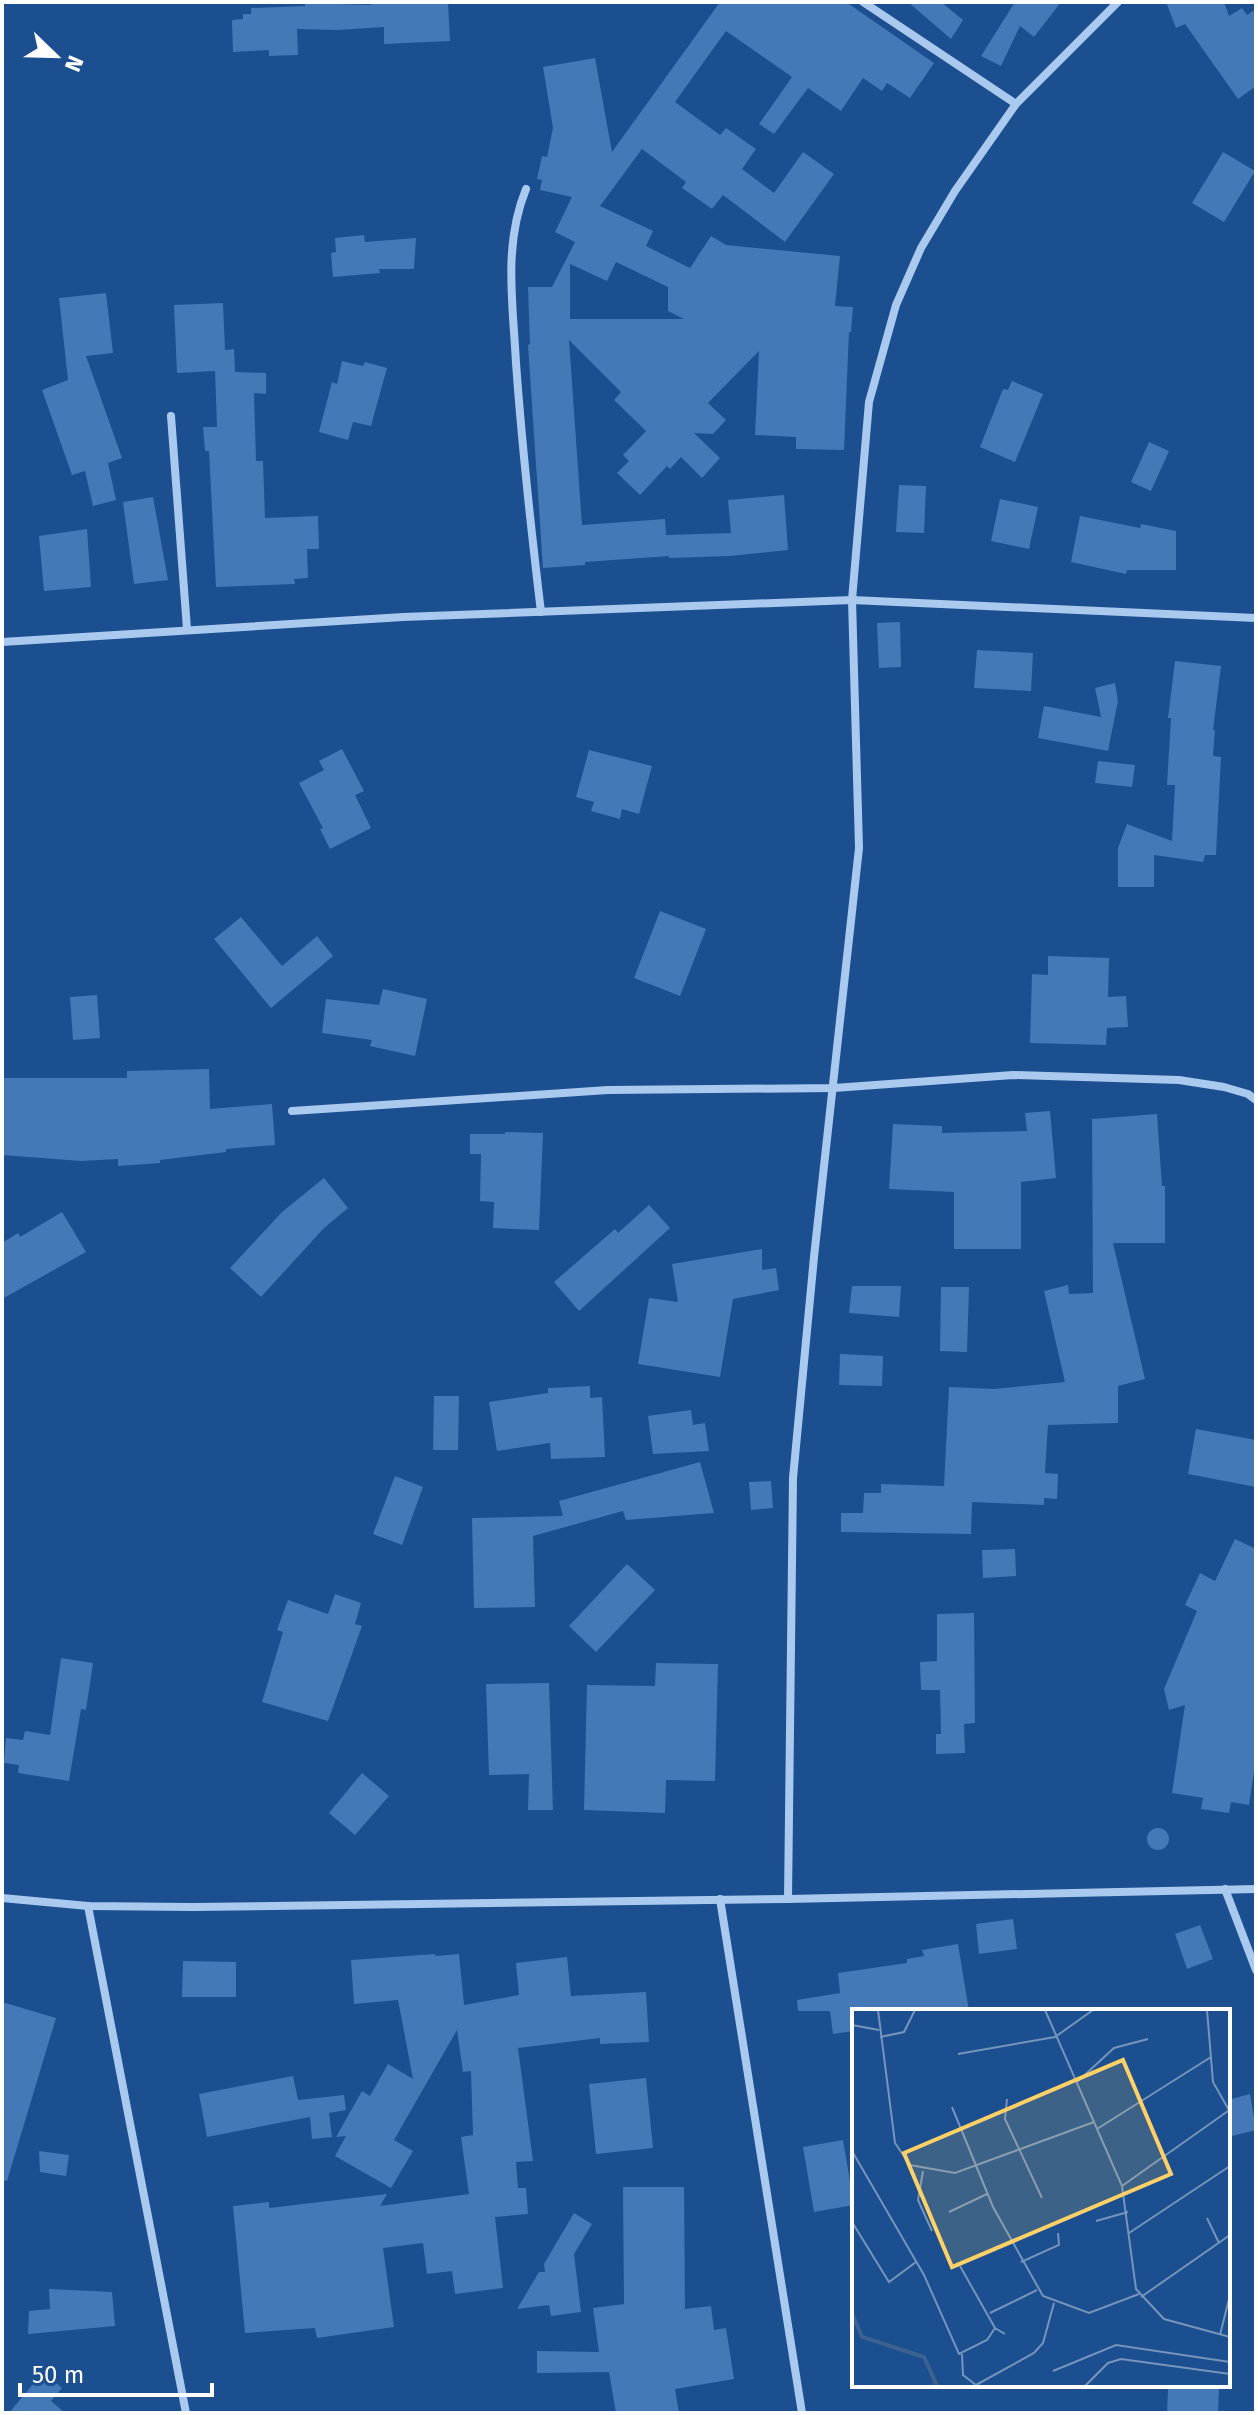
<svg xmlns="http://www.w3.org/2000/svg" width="1258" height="2415" viewBox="0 0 1258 2415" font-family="'Fira Sans',sans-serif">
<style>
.building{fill:#4478b7;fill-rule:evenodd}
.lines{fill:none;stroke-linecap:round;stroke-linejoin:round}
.minor{stroke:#a9c9ee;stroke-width:8}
.inset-river{fill:none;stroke:#3c6290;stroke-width:4}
.inset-road{fill:none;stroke:#7695bc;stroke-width:2}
.view{fill:#ffd166;fill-opacity:0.15;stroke:#ffd166;stroke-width:4}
.inset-edge{fill:none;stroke:#fff;stroke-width:4}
</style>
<rect width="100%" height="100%" fill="#1b4f8f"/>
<g class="building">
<polygon points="371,2 448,2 450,41 384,44 384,27 337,30 297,29 298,55 269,56 269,50 233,52 232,20 243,19 243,14 251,14 251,8 305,6 305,3 371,5"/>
<path d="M720 2H846L934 63 910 98 887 83 882 91 863 78 841 111 808 88 774 134 759 124 792 77 726 31 675 102 720 135 726 128 756 149 742 169 774 193 803 152 834 174 785 242 723 195 712 209 682 188 686 182 642 149 600 206 653 231 646 246 690 268 711 236 726 245 840 256 835 306 853 307 851 332H849L844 450 796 449V437L755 435 759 351 708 403 726 420 713 434 694 433 720 458 702 478 681 457 670 469 667 466 640 495 617 473 629 461 623 455 646 431 614 400 621 392 569 340 582 525 665 519 666 535 731 533 728 500 784 495 788 550 730 556 669 558V556L585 562V565L543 568 528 345 530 344 528 287H552L575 242 555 232 572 197 540 190 542 180 537 179 542 156 547 157 553 128 543 67 595 58 612 152ZM616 262 668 287V311L684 319H570V264L607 281Z"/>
<polygon points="908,2 941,2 963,20 951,39"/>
<polygon points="1015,2 1061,2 1034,37 1020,26 1001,66 981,56"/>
<polygon points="1166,2 1224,2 1229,16 1242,8 1247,15 1256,9 1256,86 1238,99 1185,24 1176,28"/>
<polygon points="1223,152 1255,171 1224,222 1192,203"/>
<polygon points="364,235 365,242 416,238 414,269 379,269 380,273 333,277 331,253 336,252 335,238"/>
<polygon points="106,293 113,353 86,356 122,458 108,463 116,500 93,506 85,471 72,475 42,390 68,380 59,298"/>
<polygon points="223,303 225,350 234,349 235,372 266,373 266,394 254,393 256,461 263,461 265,518 318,516 319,549 307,549 308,578 294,579 295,584 216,587 209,451 205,451 203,427 217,427 215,371 177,373 174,305"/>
<polygon points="342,361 363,366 365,362 387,368 371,426 353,422 348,440 319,432 332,382 337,384"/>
<polygon points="1012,381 1043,394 1015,462 980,447 1003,389 1008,390"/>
<polygon points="1149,442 1169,451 1151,491 1131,482"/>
<polygon points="899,485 926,486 924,533 896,532"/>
<polygon points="153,497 168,580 134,584 123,502"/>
<polygon points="1000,499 1038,507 1029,549 991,541"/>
<polygon points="1080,516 1140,528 1141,524 1176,531 1176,570 1127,570 1126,574 1071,562"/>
<polygon points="87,529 91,587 44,591 39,536"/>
<polygon points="900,622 901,667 879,668 877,623"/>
<polygon points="977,650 1033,653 1031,691 974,688"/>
<polygon points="1175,661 1221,666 1213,730 1215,730 1213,756 1221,757 1216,855 1205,855 1203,862 1154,855 1154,887 1118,887 1118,848 1127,824 1172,841 1175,785 1167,785 1171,718 1168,718"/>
<polygon points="1115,683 1118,701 1108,751 1038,738 1044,706 1101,717 1095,688"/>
<polygon points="342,749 364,791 355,795 371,828 330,849 320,829 323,828 299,783 324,770 319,761"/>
<polygon points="589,750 652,766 639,814 622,809 620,819 591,811 594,802 576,797"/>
<polygon points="1098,761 1135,765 1132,787 1095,783"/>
<polygon points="660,911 706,929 680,996 634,978"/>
<polygon points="241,917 282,966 317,936 333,956 271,1008 214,939"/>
<polygon points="1048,956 1109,958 1108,997 1126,996 1128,1027 1107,1028 1106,1045 1030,1043 1032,974 1048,975"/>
<polygon points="383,989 427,999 415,1056 370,1046 372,1040 322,1033 326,999 379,1005"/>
<polygon points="97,995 100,1038 73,1040 70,997"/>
<polygon points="209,1069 210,1109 272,1104 275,1145 226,1149 226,1152 160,1160 160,1163 118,1166 118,1159 81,1161 2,1155 2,1078 127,1078 127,1071"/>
<polygon points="1050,1111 1056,1178 1021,1182 1021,1249 954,1249 954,1192 889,1189 893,1124 942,1126 942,1133 1027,1131 1025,1113"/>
<polygon points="1157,1114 1162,1186 1165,1186 1165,1243 1113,1243 1145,1379 1118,1386 1118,1423 1048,1425 1045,1473 1058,1474 1057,1499 1044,1498 1044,1505 972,1502 971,1534 841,1532 841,1513 863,1513 864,1493 881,1493 881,1484 944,1486 949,1387 994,1389 1065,1382 1044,1291 1068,1285 1069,1294 1093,1293 1092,1119"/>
<polygon points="505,1132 543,1133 539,1230 493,1228 494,1202 480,1201 481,1154 470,1154 470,1134 505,1134"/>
<polygon points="324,1178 348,1208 324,1228 261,1297 230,1268 282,1212"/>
<polygon points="649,1205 670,1228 579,1311 554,1282 615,1229 618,1233"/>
<polygon points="62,1212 86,1252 2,1299 2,1243 18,1233 20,1237"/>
<polygon points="762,1249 762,1270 776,1268 779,1290 733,1299 720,1377 638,1364 649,1298 678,1302 672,1264"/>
<polygon points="852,1286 901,1286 899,1317 849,1313"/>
<polygon points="941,1287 969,1287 967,1352 940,1351"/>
<polygon points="840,1354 883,1356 882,1386 839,1385"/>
<polygon points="590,1386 590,1398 602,1397 605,1457 551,1459 550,1443 497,1451 489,1402 548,1393 548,1388"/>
<polygon points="434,1396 459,1396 458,1450 433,1450"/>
<polygon points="691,1410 693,1425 705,1423 709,1451 653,1454 648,1416"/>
<polygon points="1196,1429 1256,1440 1256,1487 1188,1474"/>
<polygon points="700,1462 714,1513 626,1520 623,1511 533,1536 535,1607 474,1608 472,1518 563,1516 559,1501"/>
<polygon points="395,1476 423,1487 402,1545 373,1534"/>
<polygon points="771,1481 773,1508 751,1510 749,1482"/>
<polygon points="1235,1539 1256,1549 1256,1758 1249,1805 1231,1802 1229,1813 1201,1809 1203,1798 1172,1793 1185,1705 1169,1710 1164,1689 1197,1611 1185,1605 1200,1573 1215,1581"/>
<polygon points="1015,1549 1016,1576 983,1578 982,1550"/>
<polygon points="627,1564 655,1590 596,1652 569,1626"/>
<polygon points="335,1594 361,1603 355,1624 362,1626 328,1721 262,1702 283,1632 277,1630 288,1600 328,1614"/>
<polygon points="974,1613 975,1723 964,1724 965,1753 936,1754 936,1734 941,1734 940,1690 921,1690 920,1662 937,1661 937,1614"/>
<polygon points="61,1658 93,1663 86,1710 81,1709 69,1781 18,1773 19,1765 4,1763 6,1738 23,1740 25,1731 50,1735"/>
<polygon points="656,1663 718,1664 715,1781 666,1780 665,1813 584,1810 587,1685 655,1686"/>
<polygon points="549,1683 553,1810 528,1810 529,1774 489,1775 486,1684"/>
<polygon points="362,1773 389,1796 355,1835 329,1813"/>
<circle cx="1158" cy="1839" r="11"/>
<polygon points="1013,1919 1017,1949 979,1954 976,1924"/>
<polygon points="1200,1925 1213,1959 1187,1969 1175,1934"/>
<polygon points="958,1944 969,2011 854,2011 854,2031 833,2034 830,2011 798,2011 797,2000 840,1993 838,1973 907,1963 907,1959 924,1956 922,1950"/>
<polygon points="435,1954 435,1956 459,1954 464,2005 519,1995 516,1963 567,1957 571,1996 646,1992 649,2042 600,2044 600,2038 518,2048 533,2161 516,2162 518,2188 526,2188 528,2214 495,2217 503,2288 455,2294 452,2271 427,2274 423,2243 383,2248 394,2327 317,2338 315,2328 245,2333 233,2206 269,2202 269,2208 387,2194 380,2206 469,2194 461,2137 473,2135 471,2071 463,2072 457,2030 394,2140 413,2151 391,2188 335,2156 346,2136 336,2137 362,2091 370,2096 388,2064 413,2079 398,2000 354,2004 351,1960"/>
<polygon points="183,1961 236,1962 236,1997 182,1997"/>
<polygon points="2,2002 56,2018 7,2181 2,2180"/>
<polygon points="293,2076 298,2100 344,2095 346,2110 329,2113 332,2137 312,2139 310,2117 207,2137 199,2094"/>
<polygon points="646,2078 653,2148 596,2154 589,2084"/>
<polygon points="1250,2094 1256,2130 1228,2137 1228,2100"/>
<polygon points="843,2140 854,2205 814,2212 803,2147"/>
<polygon points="39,2151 69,2155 66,2176 40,2172"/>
<polygon points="623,2187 684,2187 685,2309 711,2306 714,2330 726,2328 734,2379 675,2389 679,2413 616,2413 609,2372 537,2373 537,2351 599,2352 593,2308 624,2304"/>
<polygon points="574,2213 592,2224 574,2254 581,2312 551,2316 549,2305 517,2309 539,2272 545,2272 544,2264"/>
<polygon points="49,2289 112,2292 115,2326 28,2334 29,2311 50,2309"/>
<polygon points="43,2372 62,2388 51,2401 65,2413 9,2413"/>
<polygon points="1168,2388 1219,2389 1218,2413 1167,2413"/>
</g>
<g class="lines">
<g class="minor">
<polyline points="863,2 1016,104"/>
<path d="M526 189C503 245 513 304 516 363 522 446 531 529 541 612"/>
<polyline points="171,416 187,629"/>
<polyline points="2,642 403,617 852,600 1256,618"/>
<polyline points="292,1111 608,1090 834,1088 1013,1075 1179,1080 1224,1087 1248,1094 1256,1100"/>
<polyline points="1225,1889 1256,1970"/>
<polyline points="2,1898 88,1906 193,1907 788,1899 1256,1889"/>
<polyline points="720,1899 802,2413"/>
<polyline points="788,1899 793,1478 814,1257 859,848 852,600 869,402 896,305 921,248 955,191 1016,104 1118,2"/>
<polyline points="88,1906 186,2413"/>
</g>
</g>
<g transform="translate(852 2009)">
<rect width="378" height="378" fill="#1b4f8f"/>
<path class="inset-river" d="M0 304 10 328 72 348 85 377"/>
<path class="inset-road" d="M26 1 43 134 58 156 103 164 242 113M193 1 270 177 284 280 312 310 378 328M355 1 361 73 378 103M0 16 27 21M28 28 52 23 63 1M106 45 203 28 241 1M224 74 262 39 296 30M155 90 153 110 190 189M100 98 141 198 191 287 237 304 287 285M245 120 359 48M0 142 72 266 107 345 135 331 143 319M71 162 66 191 80 222M270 177 376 102M97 203 135 185M355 209 367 234M244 212 276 203M0 213 37 273 64 253M277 224 378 157M169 253 207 236 206 224M108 257 143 319 153 325M289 288 378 226M138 304 185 281M368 326 378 286M110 345 111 366 124 376 182 344 191 334 202 294M201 362 264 336 378 353M233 377 256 354 269 350 378 365"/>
<path class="view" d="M271 51 319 165 100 258 52 144Z"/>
<rect width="378" height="378" class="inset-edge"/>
</g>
<rect width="1258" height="2415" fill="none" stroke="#ffffff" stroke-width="8"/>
<g transform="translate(56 56) rotate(113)" stroke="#1b4f8f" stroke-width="6" paint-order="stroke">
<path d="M0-6L14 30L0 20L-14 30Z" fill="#ffffff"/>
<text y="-12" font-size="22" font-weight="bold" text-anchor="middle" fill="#ffffff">N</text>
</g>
<path d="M20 2383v12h192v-12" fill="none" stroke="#ffffff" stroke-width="4"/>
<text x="32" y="2383" font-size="24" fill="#ffffff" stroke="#1b4f8f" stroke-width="6" paint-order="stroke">50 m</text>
</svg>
